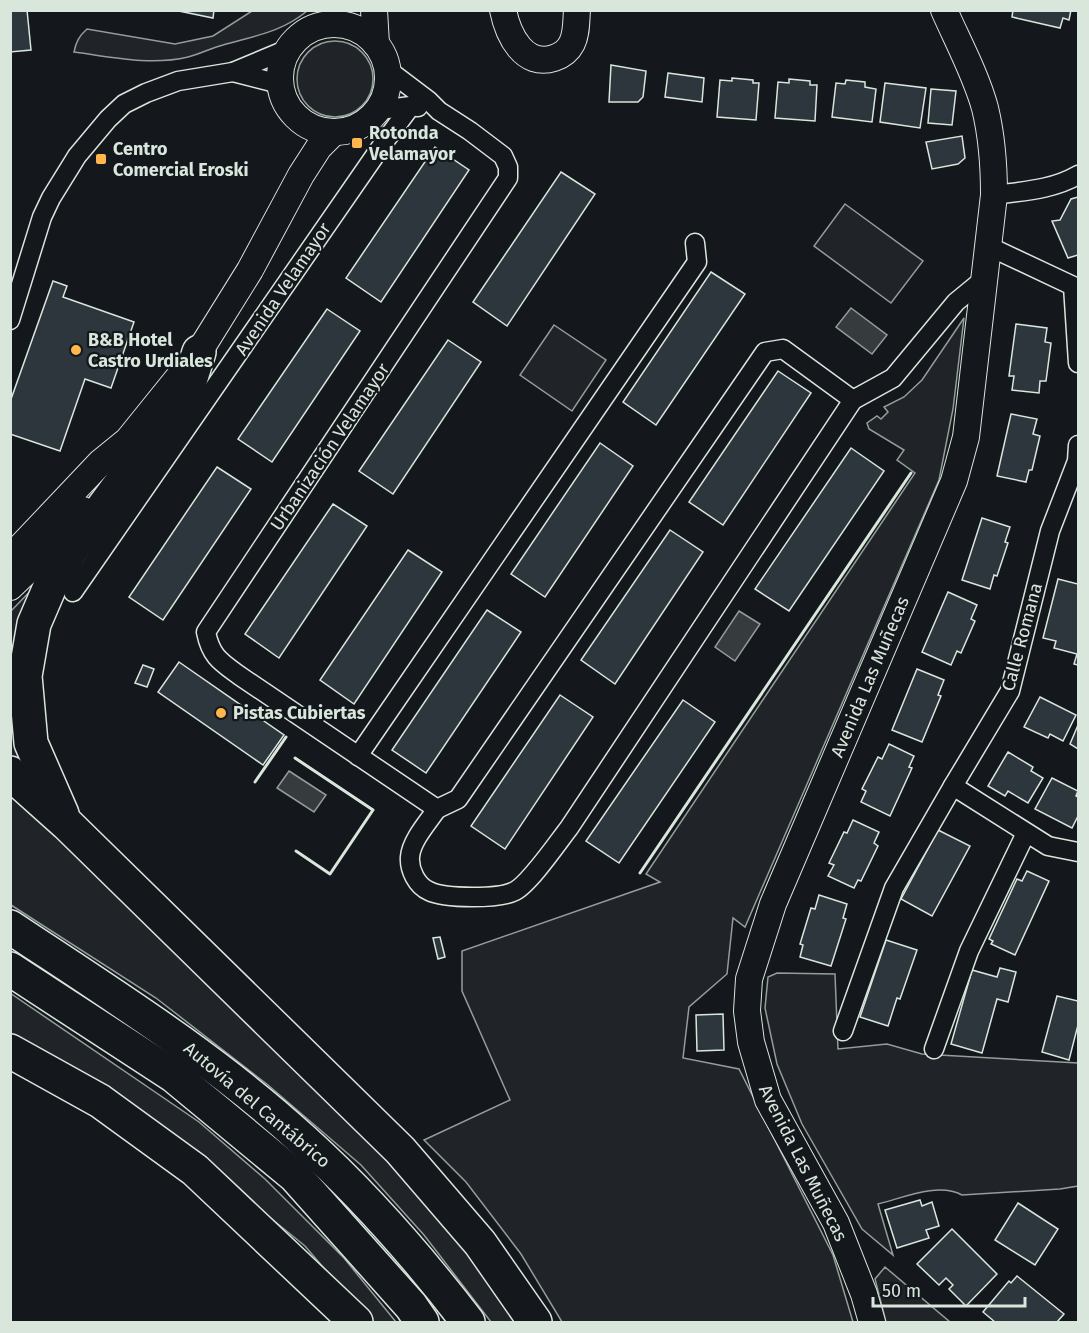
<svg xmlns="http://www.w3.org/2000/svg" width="1089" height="1333" viewBox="0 0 1089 1333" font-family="'Fira Sans',sans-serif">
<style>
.green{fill:#202428;stroke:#939e99;stroke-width:1.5}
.water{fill:#363b3e;stroke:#939e99;stroke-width:1.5}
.building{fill:#2c363c;stroke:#d8e6dc;stroke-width:1.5}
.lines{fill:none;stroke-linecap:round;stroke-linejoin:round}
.street-casing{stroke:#d8e6dc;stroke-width:21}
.secondary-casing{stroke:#d8e6dc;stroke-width:28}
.highway-casing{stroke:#d8e6dc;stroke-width:36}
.street{stroke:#14181c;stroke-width:18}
.secondary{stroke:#14181c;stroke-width:26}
.highway{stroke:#14181c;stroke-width:33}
.wall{stroke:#d8e6dc;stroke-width:3}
.poi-dot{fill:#ffb74d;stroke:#14181c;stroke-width:2}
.labels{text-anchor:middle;stroke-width:4.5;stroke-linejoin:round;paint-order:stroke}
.poi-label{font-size:18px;font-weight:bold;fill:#d8e6dc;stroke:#14181c;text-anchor:start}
.street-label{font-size:18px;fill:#d8e6dc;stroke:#14181c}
</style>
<rect width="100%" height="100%" fill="#14181c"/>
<g class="green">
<path d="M252 11H307C282 32 254 36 223 45 211 48 200 54 188 57 151 66 111 57 74 52 76 42 79 36 87 29L175 44 213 36Z"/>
<circle cx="335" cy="79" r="38"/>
<polygon points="845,204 923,261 891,303 814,246"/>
<polygon points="964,318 953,409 939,480 745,927 733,918 727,974 689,1007 683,1058 739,1069 833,1255 853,1322 562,1322 521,1254 466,1182 424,1140 510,1100 462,991 462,951 660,882 646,874 915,473 897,460 904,450 869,429 867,423 877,416 881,419 888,412 884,407 904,397 922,380"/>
<polygon points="554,325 606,360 572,411 520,375"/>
<polygon points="41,580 33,778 11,758 11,611"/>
<polygon points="10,786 456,1229 521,1322 491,1322 424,1235 361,1165 268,1085 156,998 11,905"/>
<path d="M777 973 835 974 838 1049 887 1044 922 1054 1078 1063V1186L1060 1189 962 1195C938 1182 903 1198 878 1204L893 1255 862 1229 802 1124 777 1064 765 1008 768 977Z"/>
<polygon points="10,993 199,1122 265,1179 344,1258 396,1322 370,1322 305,1246 167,1134 11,1040"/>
<polygon points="885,1267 950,1322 886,1322 875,1279"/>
</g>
<g class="water">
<polygon points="851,308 887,335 872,354 836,327"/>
<polygon points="739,611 760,624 735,661 715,647"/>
<polygon points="289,771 326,795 314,812 277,788"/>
</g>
<g class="building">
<polygon points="10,10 27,10 31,50 10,52"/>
<polygon points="174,10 214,10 213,18"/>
<polygon points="1013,10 1071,10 1069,20 1063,18 1060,28 1012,17"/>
<polygon points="611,65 646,71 643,97 638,102 609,102"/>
<polygon points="668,73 704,78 702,102 665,97"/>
<polygon points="732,78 753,80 753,83 759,83 756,120 717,117 720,80 732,81"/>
<polygon points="789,79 810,81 810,85 817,85 815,121 775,118 778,82 789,83"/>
<polygon points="846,80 865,82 865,87 876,89 872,122 832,117 836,83 845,84"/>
<polygon points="885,83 926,88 920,128 880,122"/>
<polygon points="931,89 956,91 952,125 928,123"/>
<polygon points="962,136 965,158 958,164 932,169 926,142"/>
<polygon points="435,147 469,170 381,302 346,278"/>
<polygon points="561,172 595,194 507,326 473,302"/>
<polygon points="1078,197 1078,255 1068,258 1052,221 1060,220 1071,199"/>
<polygon points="711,272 745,294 656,425 623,402"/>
<polygon points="53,281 67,286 63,297 134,322 111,388 85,379 60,451 10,434 10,402"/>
<polygon points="327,309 360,331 272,462 238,439"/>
<polygon points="1016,324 1047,328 1045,342 1051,343 1046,381 1040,381 1039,393 1012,390 1014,376 1009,376"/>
<polygon points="448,340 481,362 393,494 359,471"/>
<polygon points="778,371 811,393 723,525 689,502"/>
<polygon points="1011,414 1037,419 1033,434 1040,436 1032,470 1029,470 1026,482 997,476"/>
<polygon points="600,443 633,466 545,597 511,574"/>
<polygon points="851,448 884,471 789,611 755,589"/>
<polygon points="217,467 251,489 163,620 129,597"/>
<polygon points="333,504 367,526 279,658 245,634"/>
<polygon points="982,518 1010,527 1005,542 1008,543 997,576 994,575 990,589 962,580"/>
<polygon points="670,530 703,552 615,684 581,660"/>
<polygon points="408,550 442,572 354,704 320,680"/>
<polygon points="1058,579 1078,584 1078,665 1074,664 1077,654 1054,648 1056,641 1043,638"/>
<polygon points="948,592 977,605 971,619 975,621 961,653 957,651 951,665 922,652"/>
<polygon points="487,610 521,632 426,773 392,750"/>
<polygon points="179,662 284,735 263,765 158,692"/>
<polygon points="143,665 154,669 147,687 135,683"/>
<polygon points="917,669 944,680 938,695 941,696 922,742 892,730"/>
<polygon points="560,695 593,717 505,849 471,826"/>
<polygon points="1040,697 1076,715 1063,741 1050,734 1048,738 1024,727"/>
<polygon points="683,700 715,722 619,863 586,841"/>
<polygon points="1078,725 1078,749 1070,744"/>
<polygon points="889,744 914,756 909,767 912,768 890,816 861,802 866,791 862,789 878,757 882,759"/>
<polygon points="1008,752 1033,767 1031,771 1043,778 1028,803 1008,791 1005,796 988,786"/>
<polygon points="1052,778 1078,791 1076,796 1078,797 1078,816 1072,828 1035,809"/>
<polygon points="853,820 879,832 874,843 878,846 861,881 858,880 854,888 828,876 834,865 829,863 844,832 847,833"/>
<polygon points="938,830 970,846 932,916 901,899"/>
<polygon points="1027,871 1049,881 1015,955 991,944 993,941 989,939 1017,879 1022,881"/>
<polygon points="819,895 847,904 843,918 846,919 831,966 800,957 803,945 800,944 811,908 815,909"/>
<polygon points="440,937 445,957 438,959 433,938"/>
<polygon points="886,940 917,950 900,999 897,998 888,1026 860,1017"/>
<polygon points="1000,968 1016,972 1008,1002 997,999 982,1053 951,1044 972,970 997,977"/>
<polygon points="1057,996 1078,1001 1078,1025 1069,1060 1042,1052"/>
<polygon points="723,1014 724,1050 697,1051 696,1015"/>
<polygon points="920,1200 922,1206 932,1202 939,1226 926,1230 929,1238 897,1248 885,1210"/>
<polygon points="1018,1203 1058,1229 1035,1265 995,1240"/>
<polygon points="952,1229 997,1274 966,1306 949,1289 953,1285 946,1278 939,1285 917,1264"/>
<polygon points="1017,1276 1064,1314 1057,1322 995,1322 983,1312 1009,1281 1011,1283"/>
</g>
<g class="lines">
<g class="street-casing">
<g id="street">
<path d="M388 70 429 101 439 111 470 131 503 156 508 167V178L206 632C211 657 221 662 240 676L437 809 458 799 765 352 783 349 853 400"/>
<polyline points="233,72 280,84"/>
<polyline points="379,110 411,106 418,107"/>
<path d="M994 195C1023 191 1052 190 1078 175"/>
<polyline points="988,246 1073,286 1078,363"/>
<polyline points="10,320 42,217 51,198 77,156 108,119 124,104 146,93 178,81 233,72 288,49"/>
<polyline points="1078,445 1077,461 1050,531 1010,691 953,786 1048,846 1078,852"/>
<polyline points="73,592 385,141 411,106"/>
<polyline points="358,756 697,262 695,243"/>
<path d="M437 809C428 822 411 841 410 857 409 870 417 886 429 891 445 899 500 899 515 891 530 883 558 842 569 828L853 400 893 378 956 302 984 279"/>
<polyline points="843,1031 894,888 953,786"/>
<polyline points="934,1049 969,951 1026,833"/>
</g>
</g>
<g class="secondary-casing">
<g id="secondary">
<polyline points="374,10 376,44"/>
<path d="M503 10C508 35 524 68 554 58 563 55 568 51 572 43 577 33 576 21 577 10"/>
<circle cx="334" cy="78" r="54"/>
<polyline points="10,558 101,462 128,440 199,352 250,270 301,175 319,147 333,133"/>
<polyline points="10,587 52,547 83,510"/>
<path d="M872 1322 864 1294 836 1223 768 1100 751 1042 747 1011 749 979 773 904 954 481 966 437 994 195C994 166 992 137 985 108 976 75 958 42 944 10"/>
</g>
</g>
<g class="highway-casing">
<g id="highway">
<polyline points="10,773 67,824 400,1150 480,1243 535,1322"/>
<polyline points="62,814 31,743 25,676 34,624 52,582 70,552 185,397 199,352"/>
<path d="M10 927C111 994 215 1059 304 1141 365 1196 418 1257 468 1322"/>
<polyline points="10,969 174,1076 295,1176 411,1306 422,1322"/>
<polyline points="10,1051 100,1101 195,1170 356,1322"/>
</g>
</g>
<use href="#street" class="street"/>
<use href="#secondary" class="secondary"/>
<use href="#highway" class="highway"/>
<g class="wall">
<polyline points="295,758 373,810 330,874 296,851"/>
<polyline points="255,782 286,737"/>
<polyline points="640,873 911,473"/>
</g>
</g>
<g class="poi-dot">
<rect x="351" y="137" width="12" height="12" rx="3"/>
<rect x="95" y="153" width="12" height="12" rx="3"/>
<circle cx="76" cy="350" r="6"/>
<circle cx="221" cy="713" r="6"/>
</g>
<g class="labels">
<g class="poi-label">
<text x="369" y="139">Rotonda<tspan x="369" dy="21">Velamayor</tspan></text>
<text x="113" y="155">Centro<tspan x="113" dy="21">Comercial Eroski</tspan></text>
<text x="88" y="346">B&amp;B Hotel<tspan x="88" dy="21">Castro Urdiales</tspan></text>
<text x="233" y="719">Pistas Cubiertas</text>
</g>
<g class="street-label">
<text transform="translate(283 289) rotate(-56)" y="6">Avenida Velamayor</text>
<text transform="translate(330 447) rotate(-56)" y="6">Urbanización Velamayor</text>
<text transform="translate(1022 637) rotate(-75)" y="6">Calle Romana</text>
<text transform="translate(870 677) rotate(-67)" y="6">Avenida Las Muñecas</text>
<text transform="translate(257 1105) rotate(40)" y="6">Autovía del Cantábrico</text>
<text transform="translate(803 1163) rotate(63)" y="6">Avenida Las Muñecas</text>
</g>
</g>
<rect width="1089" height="1333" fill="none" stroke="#d8e6dc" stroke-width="24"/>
<path d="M873 1297v9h152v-9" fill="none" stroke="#d8e6dc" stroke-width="3"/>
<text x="882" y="1297" font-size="18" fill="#d8e6dc" stroke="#14181c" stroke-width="4.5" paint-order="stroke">50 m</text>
</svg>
